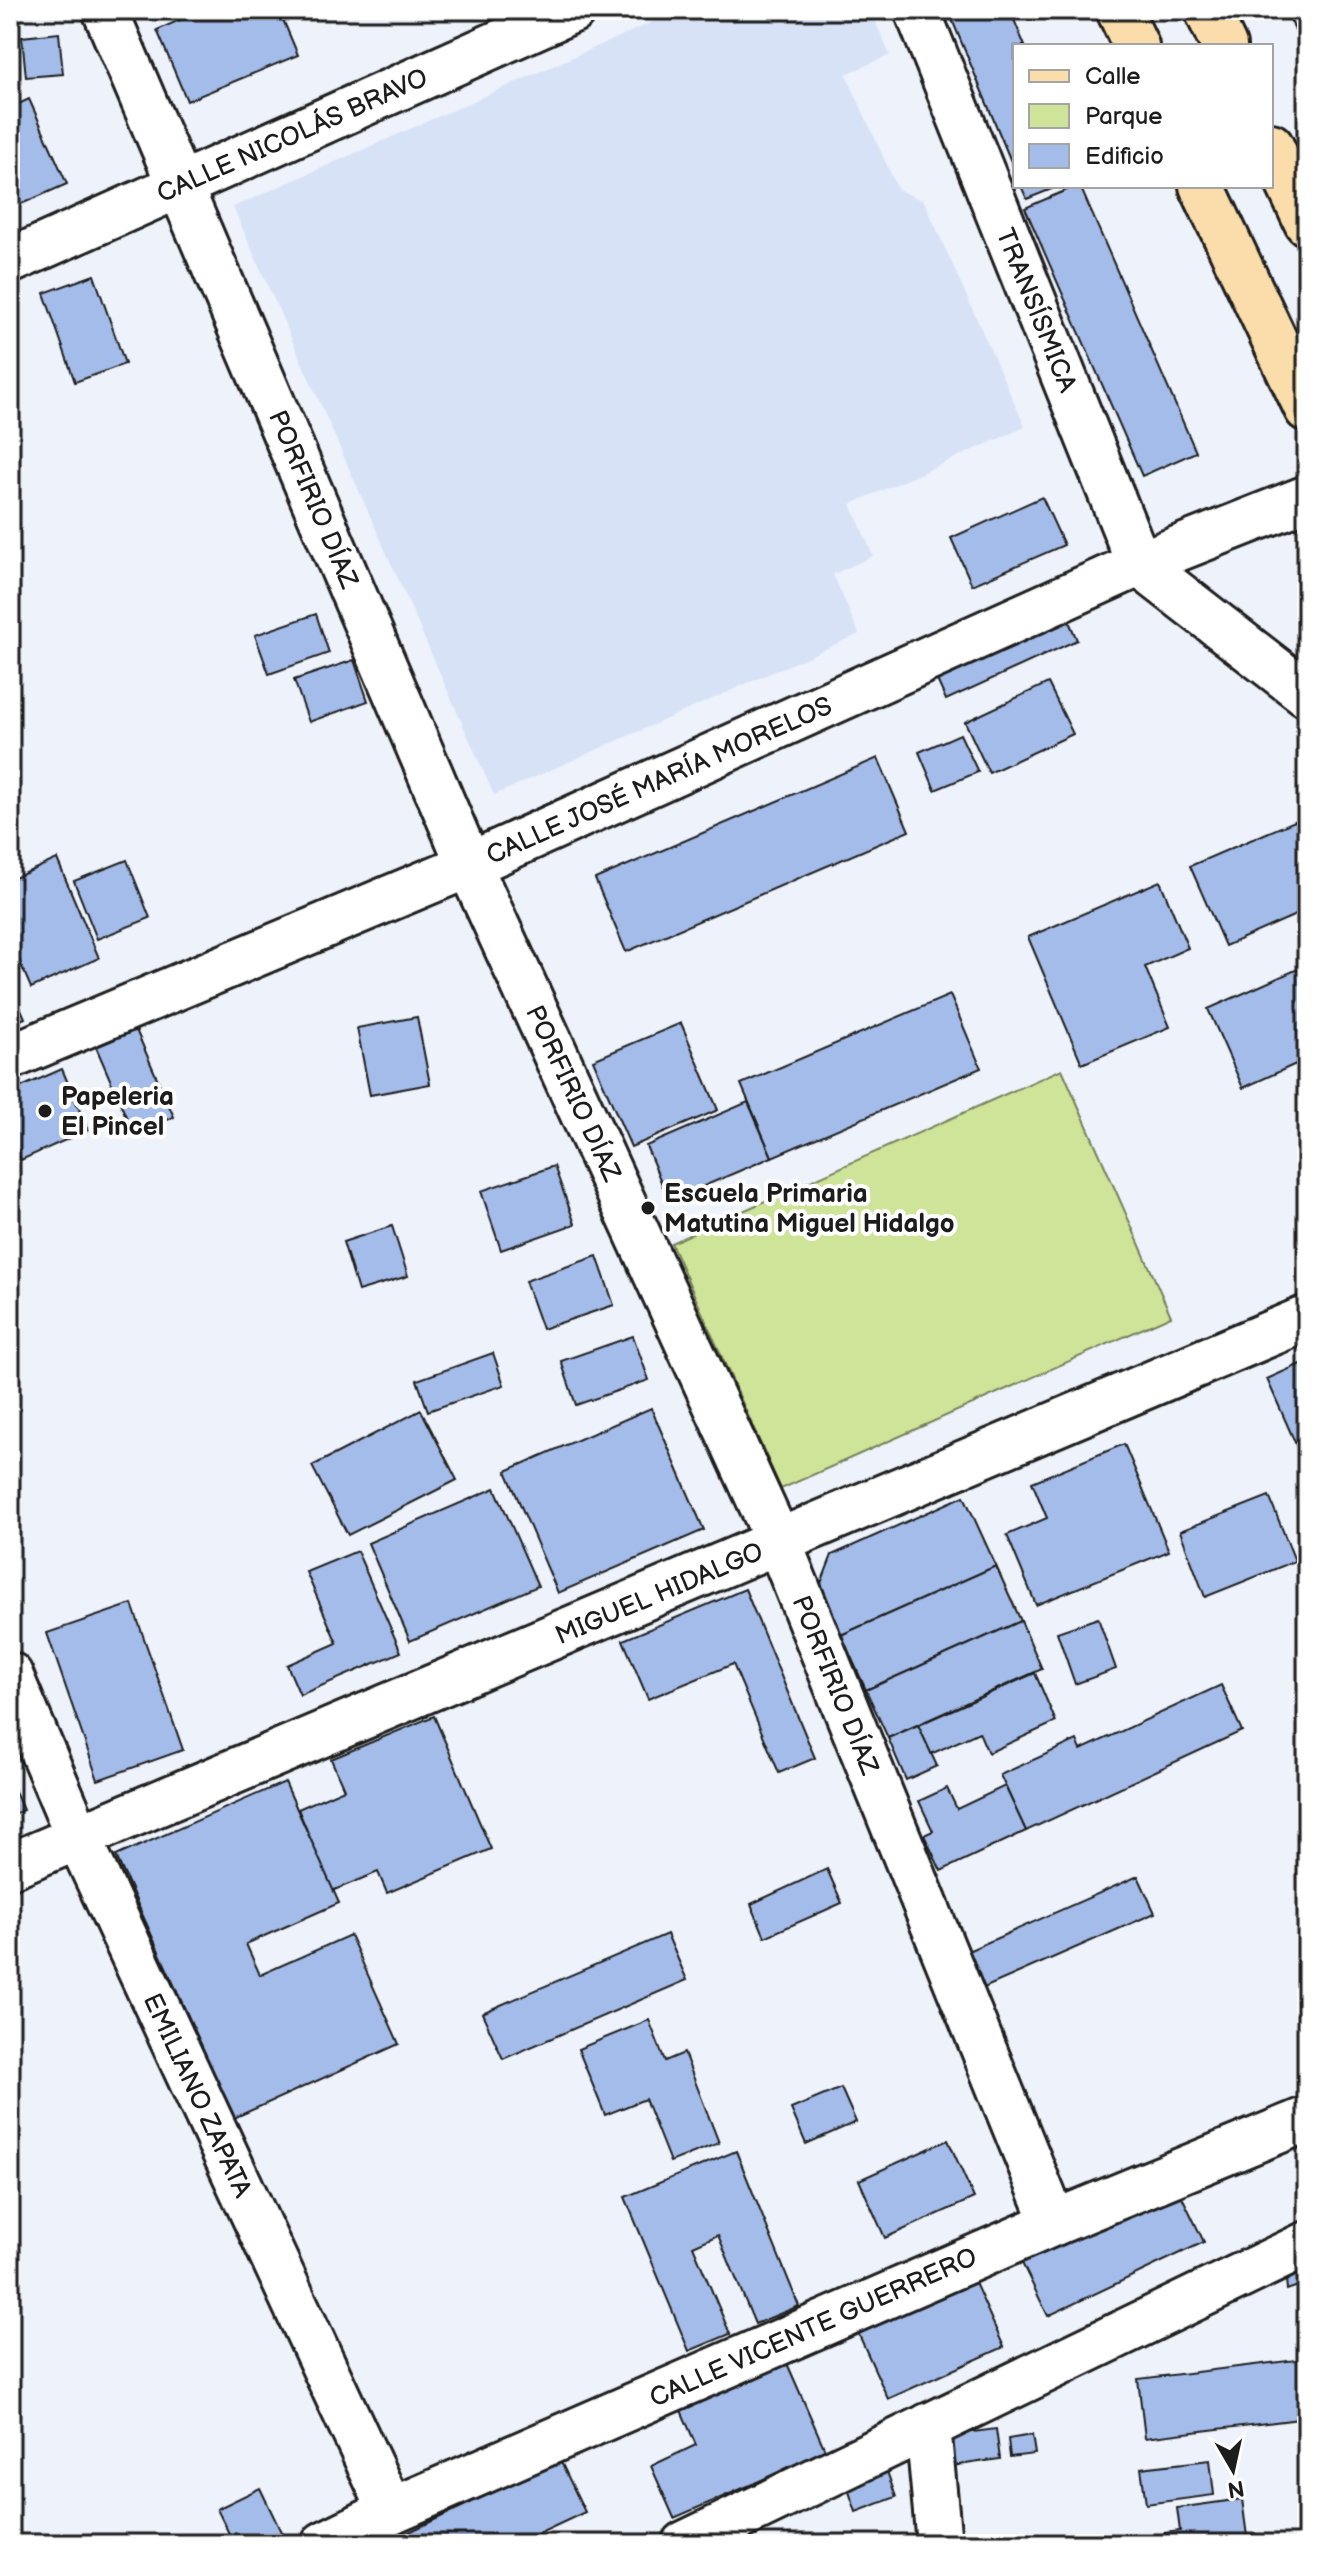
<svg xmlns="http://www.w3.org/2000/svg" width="1317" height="2554" viewBox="0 0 1317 2554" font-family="'Balsamiq Sans',sans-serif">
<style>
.built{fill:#d7e2f6}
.green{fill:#cee499;stroke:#75805a;stroke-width:2}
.building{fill:#a3bce9;stroke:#1c1c1c;stroke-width:2}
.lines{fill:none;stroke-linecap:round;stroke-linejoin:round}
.minor-casing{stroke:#1c1c1c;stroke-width:50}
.primary-casing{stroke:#1c1c1c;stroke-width:50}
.minor{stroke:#fff;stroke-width:44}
.primary{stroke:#faddab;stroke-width:44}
.poi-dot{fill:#1c1c1c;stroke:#fff;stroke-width:3}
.labels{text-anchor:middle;stroke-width:8;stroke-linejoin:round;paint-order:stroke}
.street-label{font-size:26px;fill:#1c1c1c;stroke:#fff}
.poi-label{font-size:26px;font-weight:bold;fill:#1c1c1c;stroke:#fff;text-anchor:start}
</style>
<rect width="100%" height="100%" fill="#edf2fb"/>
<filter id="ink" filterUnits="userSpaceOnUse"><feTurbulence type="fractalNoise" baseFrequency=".0125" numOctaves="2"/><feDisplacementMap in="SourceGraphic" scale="16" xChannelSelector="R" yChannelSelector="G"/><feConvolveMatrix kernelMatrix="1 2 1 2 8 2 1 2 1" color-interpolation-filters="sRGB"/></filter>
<g filter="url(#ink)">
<polygon class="built" points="680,10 870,10 890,55 846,74 898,190 924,201 1025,427 851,504 873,556 833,574 859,634 494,795 233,207"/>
<polygon class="green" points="1062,1069 1171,1316 781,1489 671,1243"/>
<g class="building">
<polygon points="187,10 279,10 298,55 187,101 157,30 189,16"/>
<polygon points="948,10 1010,10 1025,46 1015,46 1015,171"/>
<polygon points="1286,10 1307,10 1307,57"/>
<polygon points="59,33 63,74 26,77 22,37"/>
<polygon points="29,99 67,184 10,209 10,108"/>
<polygon points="1021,186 1059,186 1027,199"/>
<polygon points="1076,186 1080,186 1196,452 1142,476 1025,208"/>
<polygon points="94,275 125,364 75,382 44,293"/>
<polygon points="1042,497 1064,545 972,585 951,538"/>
<polygon points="316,614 329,653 269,674 255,635"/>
<polygon points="1068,619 1077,640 946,700 937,680"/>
<polygon points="354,660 368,701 309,722 294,680"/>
<polygon points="1048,683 1073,734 989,773 965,722"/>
<polygon points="960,734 978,772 935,790 919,752"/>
<polygon points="878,758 909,831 626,952 595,879"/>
<polygon points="1297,820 1307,842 1307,910 1225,946 1190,866"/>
<polygon points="57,859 99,958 31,988 10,939 10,880"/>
<polygon points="127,860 150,918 97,939 74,881"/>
<polygon points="1160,881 1188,948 1145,967 1170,1027 1082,1064 1028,937"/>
<polygon points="1307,965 1307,1059 1243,1088 1208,1009"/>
<polygon points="10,984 25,1018 10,1025"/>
<polygon points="950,995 981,1068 772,1157 741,1084"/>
<polygon points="417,1017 430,1084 370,1095 357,1028"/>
<polygon points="681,1023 718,1110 631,1147 593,1060"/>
<polygon points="136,1030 174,1117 134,1135 96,1047"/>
<polygon points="62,1069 88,1130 21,1160 10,1135 10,1092"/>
<polygon points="748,1102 772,1157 669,1201 646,1146"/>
<polygon points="554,1166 575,1224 501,1250 481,1191"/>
<polygon points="392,1226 408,1276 358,1291 343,1242"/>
<polygon points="597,1256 614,1305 542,1329 525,1281"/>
<polygon points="633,1336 649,1380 576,1405 561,1361"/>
<polygon points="493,1353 504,1385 428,1411 417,1380"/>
<polygon points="1307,1361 1307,1443 1297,1447 1267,1379"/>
<polygon points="651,1408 704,1530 558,1593 506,1471"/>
<polygon points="421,1410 457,1480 348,1535 312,1466"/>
<polygon points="1124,1444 1169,1551 1036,1605 1007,1535 1047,1518 1032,1482"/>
<polygon points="495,1488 538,1586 410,1641 368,1543"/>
<polygon points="964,1496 996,1566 841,1635 820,1586 832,1555"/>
<polygon points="1269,1496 1295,1561 1205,1597 1180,1531"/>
<polygon points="357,1551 401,1652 300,1695 287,1665 337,1643 306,1572"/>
<polygon points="996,1566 1021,1621 866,1690 841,1635"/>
<polygon points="745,1589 815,1758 779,1773 733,1664 648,1699 623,1640"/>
<polygon points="132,1604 183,1750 98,1780 47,1633"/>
<polygon points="1098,1618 1116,1669 1075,1684 1057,1632"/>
<polygon points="1021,1621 1042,1669 888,1738 866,1690"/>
<polygon points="1035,1673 1056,1722 988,1753 979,1732 931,1754 918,1725"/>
<polygon points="1221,1685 1242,1731 1026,1831 1000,1775 1077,1740 1081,1750"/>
<polygon points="434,1716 491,1849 387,1893 378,1872 332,1891 298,1809 344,1789 331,1759"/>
<polygon points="918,1725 937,1766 906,1780 888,1738"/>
<polygon points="10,1780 23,1810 10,1816"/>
<polygon points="285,1782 339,1903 246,1944 260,1975 350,1935 399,2044 234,2118 116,1856"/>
<polygon points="1005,1786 1026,1831 941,1871 924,1835 933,1831 919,1801 947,1788 957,1809"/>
<polygon points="827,1869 842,1903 765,1937 751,1904"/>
<polygon points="1138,1876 1155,1913 977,1991 961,1954"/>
<polygon points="667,1934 687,1980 503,2059 482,2013"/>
<polygon points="649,2020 665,2061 684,2053 719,2143 670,2162 645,2099 605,2115 578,2049"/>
<polygon points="841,2088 856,2122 806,2144 791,2109"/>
<polygon points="948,2140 974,2198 885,2238 859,2180"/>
<polygon points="736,2151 799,2306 755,2324 718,2235 693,2246 730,2334 689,2351 625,2197"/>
<polygon points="1173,2178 1204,2242 1048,2316 1017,2253"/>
<polygon points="1307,2250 1307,2283 1287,2290 1284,2258"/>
<polygon points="971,2274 1004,2347 888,2399 855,2326"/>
<polygon points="1304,2359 1307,2418 1145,2438 1138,2379"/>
<polygon points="786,2361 826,2452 674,2518 651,2466 696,2445 680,2408"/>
<polygon points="996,2429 1000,2459 938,2468 934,2437"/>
<polygon points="1032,2435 1035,2454 1010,2457 1008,2439"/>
<polygon points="560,2460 585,2512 517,2544 384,2544"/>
<polygon points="1210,2460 1214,2495 1146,2504 1141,2468"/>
<polygon points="884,2463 896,2497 856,2512 844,2477"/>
<polygon points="260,2488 283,2536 265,2544 234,2544 217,2509"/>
<polygon points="1242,2499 1248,2544 1166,2544 1164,2533 1180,2531 1177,2508"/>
</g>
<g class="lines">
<g class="minor-casing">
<g id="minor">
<polyline points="105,10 469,865 779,1543 1054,2223"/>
<polyline points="917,10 1139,564 1307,694"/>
<polyline points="10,261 573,10"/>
<polyline points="10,1057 469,865 1139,564 1307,498"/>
<polyline points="10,1675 78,1836 391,2511"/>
<polyline points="10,1866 1307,1318"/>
<polyline points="928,2426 939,2544"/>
<polyline points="324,2544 391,2511 1054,2223 1307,2119"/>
<polyline points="684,2544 1307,2244"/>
</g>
</g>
<g class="primary-casing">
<g id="primary">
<polyline points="1119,10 1136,46"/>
<polyline points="1207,10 1224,46"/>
<polyline points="1271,146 1307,223"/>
<polyline points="1202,186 1307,409"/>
</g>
</g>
<use href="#minor" class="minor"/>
<use href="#primary" class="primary"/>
</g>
</g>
<g class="poi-dot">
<circle cx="45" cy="1111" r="8"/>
<circle cx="648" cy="1208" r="8"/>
</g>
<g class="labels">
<g class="street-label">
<text transform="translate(292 135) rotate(-24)" y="9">CALLE NICOLÁS BRAVO</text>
<text transform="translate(1037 310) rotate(68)" y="9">TRANSÍSMICA</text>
<text transform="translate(314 499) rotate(67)" y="9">PORFIRIO DÍAZ</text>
<text transform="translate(659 780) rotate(-24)" y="9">CALLE JOSÉ MARÍA MORELOS</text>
<text transform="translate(574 1093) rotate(65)" y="9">PORFIRIO DÍAZ</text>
<text transform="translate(659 1593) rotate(-23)" y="9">MIGUEL HIDALGO</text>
<text transform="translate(836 1685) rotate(68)" y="9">PORFIRIO DÍAZ</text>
<text transform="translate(198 2095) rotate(65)" y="9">EMILIANO ZAPATA</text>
<text transform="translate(813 2327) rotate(-24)" y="9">CALLE VICENTE GUERRERO</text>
</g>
<g class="poi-label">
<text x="61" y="1105">Papeleria<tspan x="61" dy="30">El Pincel</tspan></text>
<text x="664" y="1202">Escuela Primaria<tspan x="664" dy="30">Matutina Miguel Hidalgo</tspan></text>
</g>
</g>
<rect width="1317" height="2554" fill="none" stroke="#fff" stroke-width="40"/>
<rect x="20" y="20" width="1277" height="2514" fill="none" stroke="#1c1c1c" stroke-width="3" filter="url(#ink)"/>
<rect x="1013" y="44" width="260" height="144" fill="#ffffff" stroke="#a4a4a4" stroke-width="2"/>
<rect x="1029" y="70" width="40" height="12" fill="#faddab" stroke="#a4a4a4" stroke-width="2"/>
<text x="1085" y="84" font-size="24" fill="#1c1c1c">Calle</text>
<rect x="1029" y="104" width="40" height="24" fill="#cee499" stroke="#a4a4a4" stroke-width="2"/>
<text x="1085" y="124" font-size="24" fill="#1c1c1c">Parque</text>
<rect x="1029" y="144" width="40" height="24" fill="#a3bce9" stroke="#a4a4a4" stroke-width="2"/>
<text x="1085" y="164" font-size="24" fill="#1c1c1c">Edificio</text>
<g transform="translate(1233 2470) rotate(171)" stroke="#ffffff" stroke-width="6" paint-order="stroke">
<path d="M0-6L14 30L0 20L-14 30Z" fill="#1c1c1c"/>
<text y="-12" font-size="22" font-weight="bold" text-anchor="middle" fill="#1c1c1c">N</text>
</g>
</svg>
